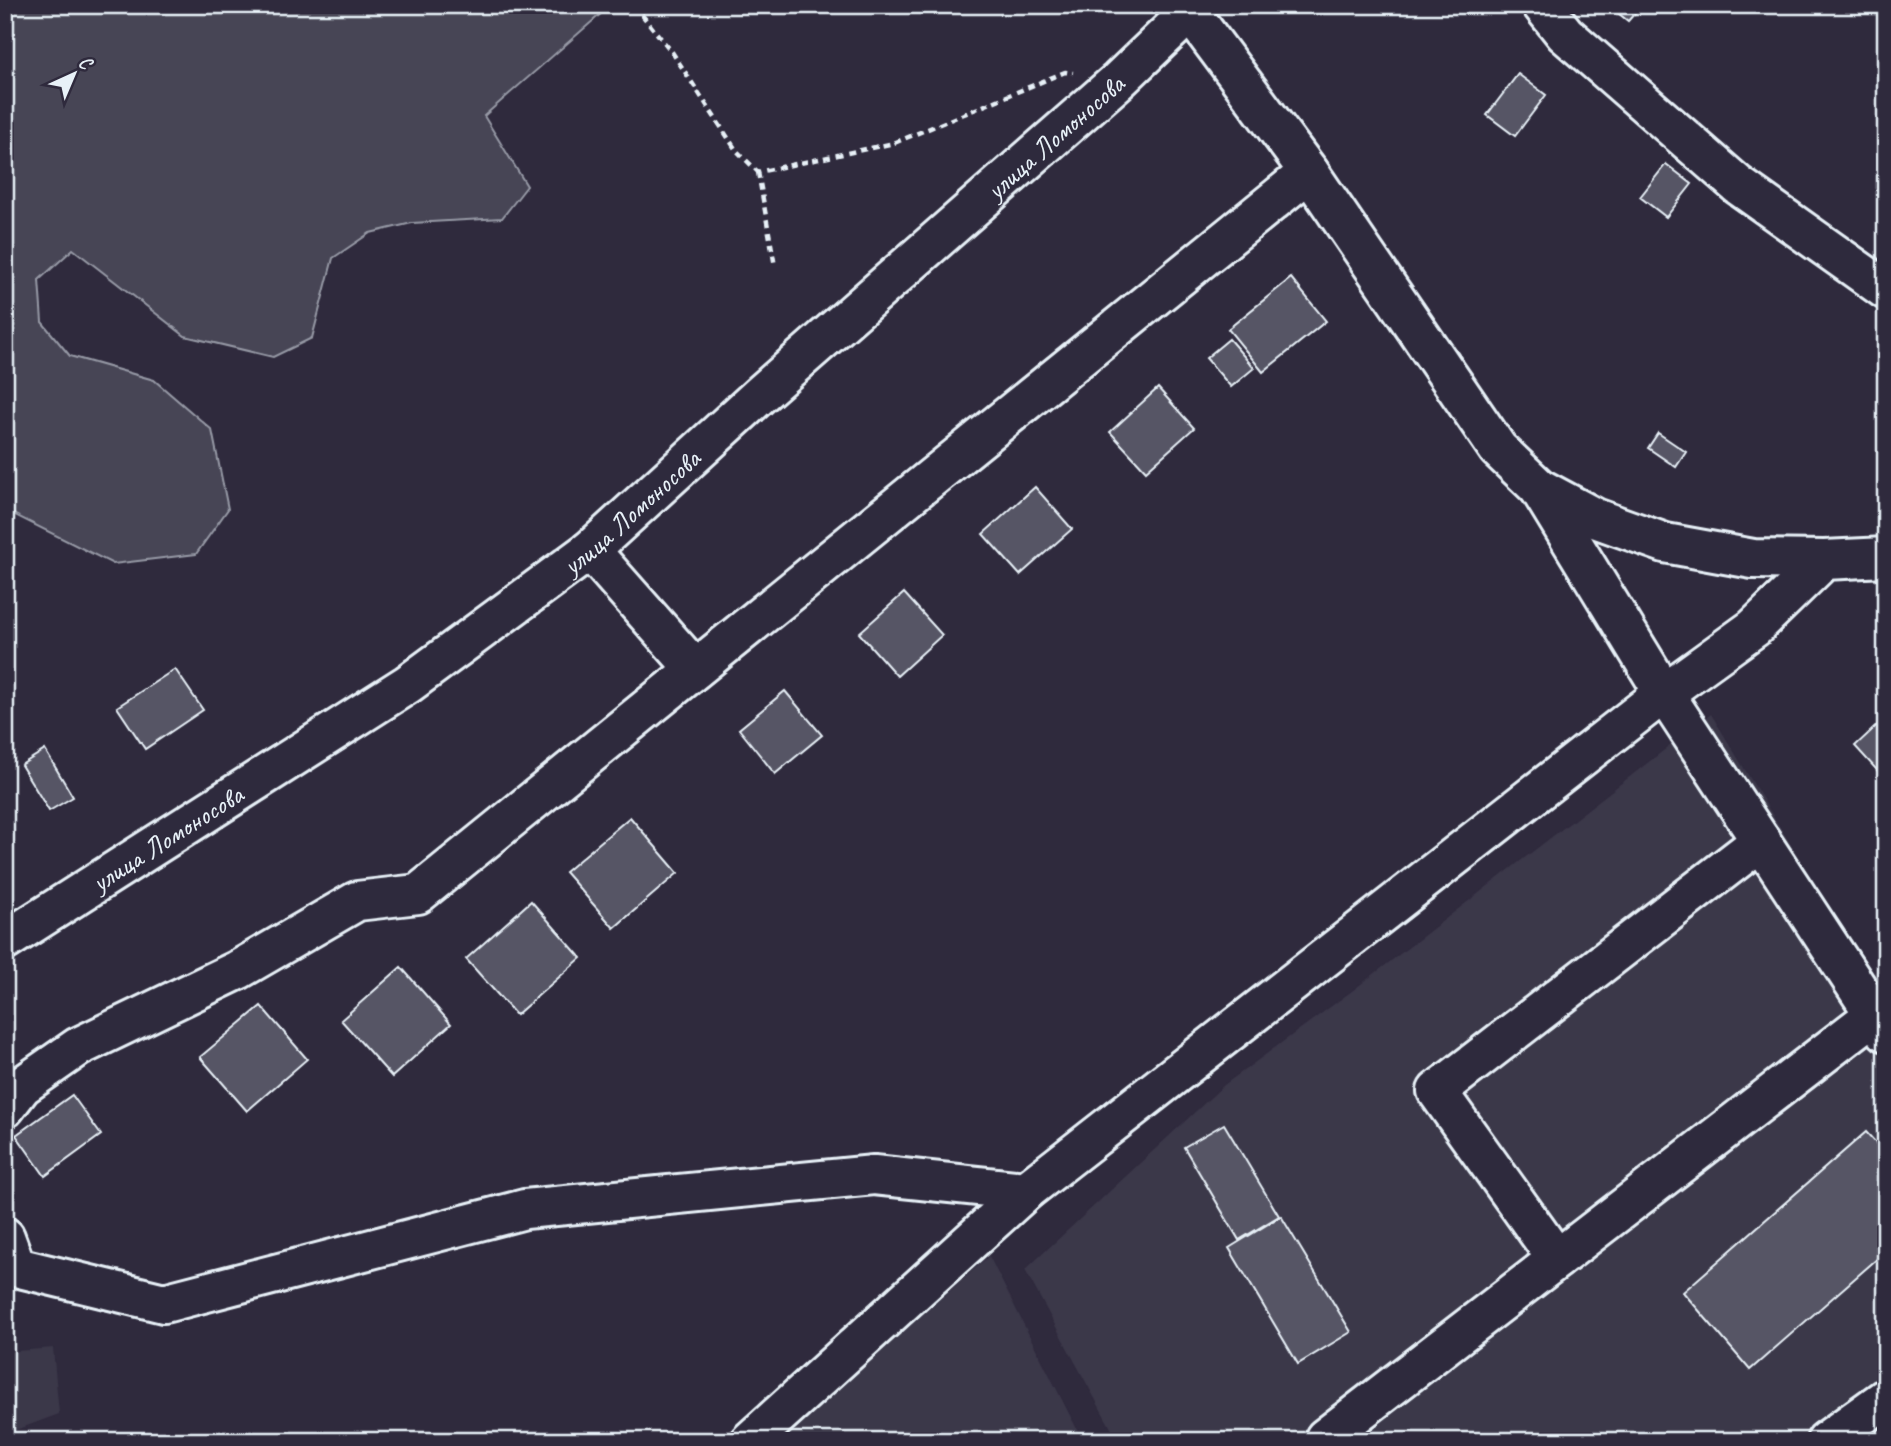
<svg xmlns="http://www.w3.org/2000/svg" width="1891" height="1446" viewBox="0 0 1891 1446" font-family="Caveat,sans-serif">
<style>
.built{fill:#3b3749}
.green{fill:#464455;stroke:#979aa6;stroke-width:2}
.building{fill:#575565;stroke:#e8f1f8;stroke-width:2}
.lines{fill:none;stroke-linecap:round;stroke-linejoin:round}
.minor-casing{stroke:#e8f1f8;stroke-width:44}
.major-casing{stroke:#e8f1f8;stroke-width:44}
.path{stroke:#e8f1f8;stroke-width:4.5;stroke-dasharray:7 5;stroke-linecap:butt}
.minor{stroke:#2f2a3d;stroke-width:38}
.major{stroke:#2f2a3d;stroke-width:38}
.labels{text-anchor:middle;stroke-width:7;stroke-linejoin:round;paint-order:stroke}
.street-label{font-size:28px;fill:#e8f1f8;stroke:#2f2a3d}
</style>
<rect width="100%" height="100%" fill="#2f2a3d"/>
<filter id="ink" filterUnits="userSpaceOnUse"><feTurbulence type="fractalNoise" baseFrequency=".0143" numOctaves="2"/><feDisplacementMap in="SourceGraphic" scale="14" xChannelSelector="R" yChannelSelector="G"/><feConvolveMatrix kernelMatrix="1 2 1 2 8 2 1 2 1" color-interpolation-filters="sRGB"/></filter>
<g filter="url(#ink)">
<g class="built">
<polygon points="1711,714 1870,975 1886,965 1886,1441 1118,1441 1025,1270 1224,1085 1352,991"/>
<polygon points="989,1256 1083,1441 780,1441"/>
<polygon points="53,1348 59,1414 5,1434 5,1352"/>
</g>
<polygon class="green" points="5,5 611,5 484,116 527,186 502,218 412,223 370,233 333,258 312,338 273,357 185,336 73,249 39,280 42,322 70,356 154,380 212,430 228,509 196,554 113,564 5,510"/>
<g class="building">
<polygon points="1608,5 1642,5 1628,21"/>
<polygon points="1518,74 1546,95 1515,136 1487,115"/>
<polygon points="1666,164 1692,184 1666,217 1640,197"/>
<polygon points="1291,278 1326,321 1263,372 1228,329"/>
<polygon points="1229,339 1254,368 1231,387 1206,358"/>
<polygon points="1158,388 1194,428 1146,471 1110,432"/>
<polygon points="1658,433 1686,452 1676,467 1648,448"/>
<polygon points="1035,487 1072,529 1020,575 983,534"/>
<polygon points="904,593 942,635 897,676 859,633"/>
<polygon points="175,669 203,710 145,749 117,707"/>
<polygon points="785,691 822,735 775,774 739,729"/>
<polygon points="1886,717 1886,780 1855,746"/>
<polygon points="45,750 73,797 49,811 21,765"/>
<polygon points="630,817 678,873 614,928 565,872"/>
<polygon points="531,901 581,958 516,1015 466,959"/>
<polygon points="401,967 451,1024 392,1077 341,1020"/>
<polygon points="261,1006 307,1059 247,1111 200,1057"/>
<polygon points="72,1095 101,1135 45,1176 16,1135"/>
<polygon points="1224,1124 1279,1216 1239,1240 1184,1147"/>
<polygon points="1866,1132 1886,1154 1886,1251 1750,1370 1683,1292"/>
<polygon points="1281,1216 1351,1332 1298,1364 1229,1248"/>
</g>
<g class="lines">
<g class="minor-casing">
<g id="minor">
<polyline points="1542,5 1565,34 1738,185 1886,290"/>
<polyline points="1539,488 1664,693 1886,1032"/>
<polyline points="590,550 695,669"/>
<polyline points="5,1108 22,1086 78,1047 238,970 357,901 418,894 1309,172"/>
<polyline points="5,1237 16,1267 164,1303 525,1209 874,1175 1026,1191"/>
<polyline points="1557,1259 1437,1091 1761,841"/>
<polyline points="750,1441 1026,1191 1664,693 1754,628 1824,560"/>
<polyline points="1327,1441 1325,1438 1874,1015"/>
<polyline points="1826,1441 1886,1398"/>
</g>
</g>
<g class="major-casing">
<g id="major">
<polyline points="1190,12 1309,172 1498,449 1539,488 1595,518 1665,543 1753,559 1824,560 1886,557"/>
<path id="s1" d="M5 941 408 684 590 550 762 393 1119 80 1190 12 1194 5"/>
</g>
</g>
<g class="path">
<polyline points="634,5 672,52 736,150 758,172 894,143 1065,72 1073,73"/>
<polyline points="758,172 775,266"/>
</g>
<use href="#minor" class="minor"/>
<use href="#major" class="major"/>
</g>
</g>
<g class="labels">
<g class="street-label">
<text dy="10" stroke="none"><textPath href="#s1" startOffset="1326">улица Ломоносова</textPath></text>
<text dy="10" stroke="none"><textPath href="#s1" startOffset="760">улица Ломоносова</textPath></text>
<text dy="10" stroke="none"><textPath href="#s1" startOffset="192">улица Ломоносова</textPath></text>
</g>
</g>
<rect width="1891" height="1446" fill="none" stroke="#2f2a3d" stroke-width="28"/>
<rect x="14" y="14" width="1863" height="1418" fill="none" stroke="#e8f1f8" stroke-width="2.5" filter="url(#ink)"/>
<g transform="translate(74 74) rotate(44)" stroke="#2f2a3d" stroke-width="5" paint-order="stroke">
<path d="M0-5L12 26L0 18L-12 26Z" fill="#e8f1f8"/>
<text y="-10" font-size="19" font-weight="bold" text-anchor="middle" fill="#e8f1f8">С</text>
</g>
</svg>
